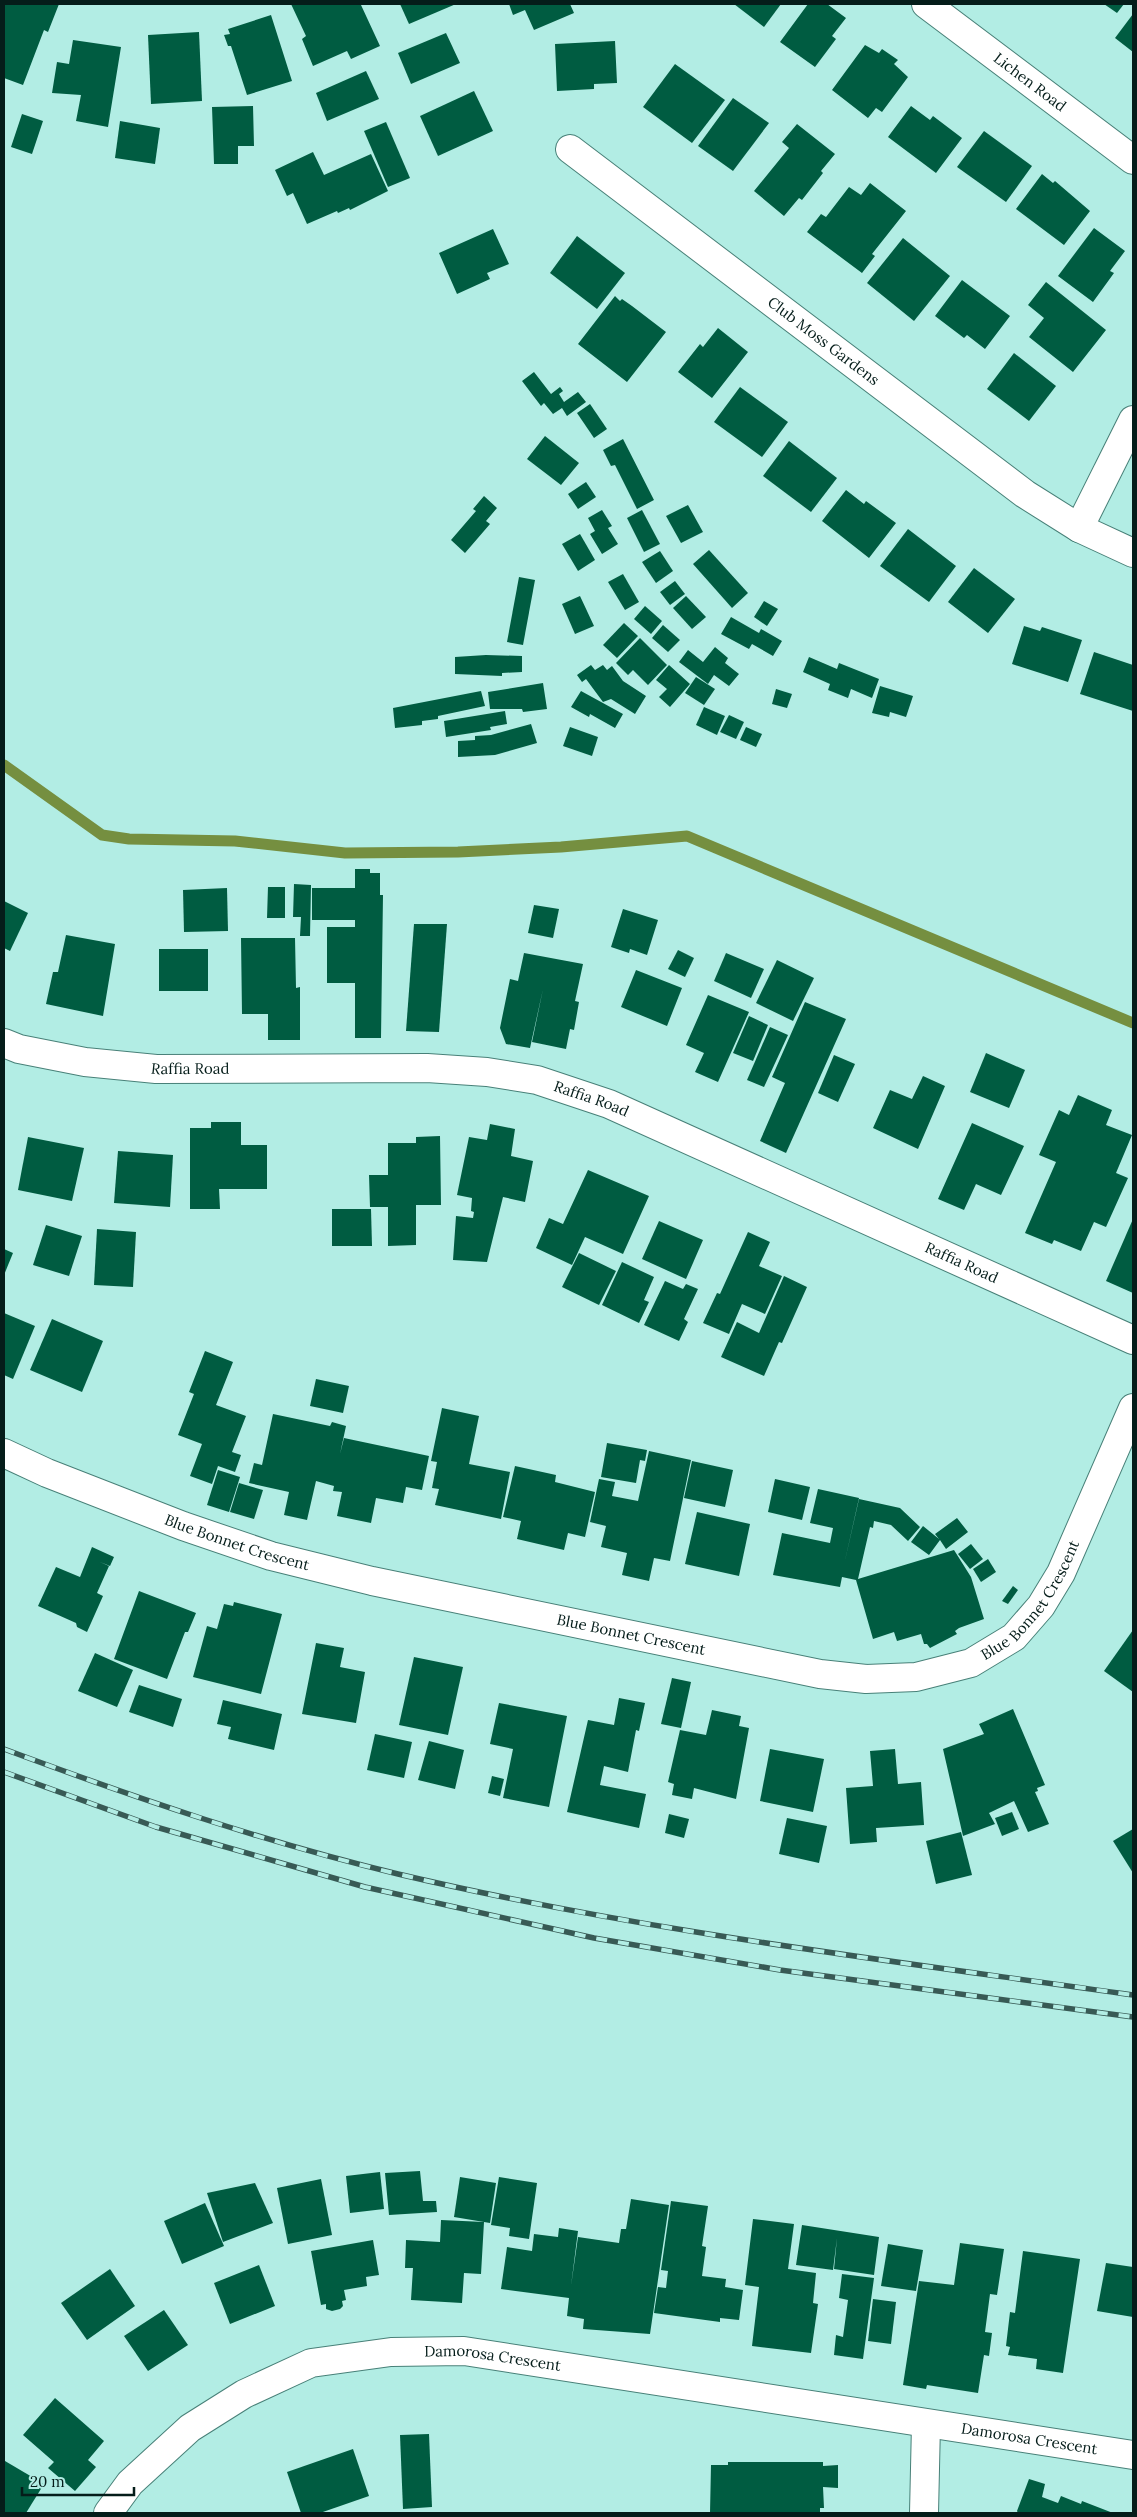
<svg xmlns="http://www.w3.org/2000/svg" width="1137" height="2517" viewBox="0 0 1137 2517" font-family="Lora,serif">
<style>
.lines{fill:none;stroke-linecap:round;stroke-linejoin:round}
.stream{stroke:#758f40;stroke-width:11}
.building{fill:#005c41}
.minor-casing{stroke:#488078;stroke-width:30}
.minor{stroke:#fff;stroke-width:28}
.rail-casing{stroke:#385a55;stroke-width:5.5}
.rail{stroke:#b2ede4;stroke-width:4;stroke-dasharray:11;stroke-linecap:butt}
.labels{text-anchor:middle;stroke-width:5;stroke-linejoin:round;paint-order:stroke}
.street-label{font-size:15px;fill:#051d1a;stroke:#b2ede4}
</style>
<rect width="100%" height="100%" fill="#b2ede4"/>
<g class="lines">
<polyline class="stream" points="4,765 102,835 129,839 235,841 345,853 458,852 561,847 687,836 1133,1023"/>
</g>
<g class="building">
<polygon points="4,4 59,4 48,32 44,30 23,85 4,78"/>
<polygon points="291,4 364,4 361,5 380,46 351,59 347,51 313,66 302,39 306,36"/>
<polygon points="400,4 456,4 409,24"/>
<polygon points="509,4 570,4 574,13 534,30 525,10 513,15"/>
<polygon points="734,4 781,4 764,27"/>
<polygon points="808,4 827,4 846,18 832,36 836,39 815,67 780,42"/>
<polygon points="1104,4 1124,4 1117,13"/>
<polygon points="1133,14 1133,52 1115,38"/>
<polygon points="271,15 292,81 247,95 231,46 228,46 224,35 230,34 228,29"/>
<polygon points="199,32 202,101 151,104 148,35"/>
<polygon points="446,33 460,63 411,84 398,53"/>
<polygon points="73,40 121,47 108,127 76,121 81,95 52,93 57,62 69,64"/>
<polygon points="615,41 617,83 594,84 594,89 557,91 555,44"/>
<polygon points="865,45 879,53 882,49 898,60 894,64 908,77 882,112 876,108 868,118 832,90"/>
<polygon points="675,64 725,100 692,143 643,107"/>
<polygon points="366,71 379,99 327,121 316,93"/>
<polygon points="474,91 493,131 438,156 420,116"/>
<polygon points="733,98 769,123 733,171 698,146"/>
<polygon points="253,106 254,146 238,146 238,164 214,164 212,107"/>
<polygon points="911,106 930,120 933,116 962,138 936,173 888,137"/>
<polygon points="22,114 43,121 32,154 11,147"/>
<polygon points="120,121 160,128 155,164 115,158"/>
<polygon points="386,122 410,178 388,187 364,131"/>
<polygon points="797,124 835,154 821,171 823,173 802,200 799,198 784,216 754,191 789,148 782,142"/>
<polygon points="984,131 1032,166 1006,202 957,167"/>
<polygon points="313,152 324,175 371,154 388,191 350,210 349,208 338,213 337,211 307,224 293,193 287,196 275,170"/>
<polygon points="1042,174 1053,183 1055,181 1090,211 1064,245 1016,209"/>
<polygon points="870,183 906,211 872,254 875,256 862,273 807,232 821,214 826,217 849,187 861,195"/>
<polygon points="1094,228 1125,251 1110,271 1114,273 1093,302 1058,276"/>
<polygon points="493,229 509,264 487,273 490,279 457,294 439,253"/>
<polygon points="577,236 625,273 597,309 550,273"/>
<polygon points="903,238 950,276 914,321 867,283"/>
<polygon points="962,280 1010,316 985,349 967,335 964,338 935,316"/>
<polygon points="1046,282 1106,330 1073,372 1029,337 1044,318 1028,305"/>
<polygon points="615,296 620,301 622,299 632,306 666,332 627,382 578,344"/>
<polygon points="718,328 748,352 712,398 678,372 700,344 703,347"/>
<polygon points="1014,353 1056,386 1029,421 987,389"/>
<polygon points="534,372 551,394 560,387 563,391 559,394 564,402 578,392 586,402 567,416 562,408 553,414 544,403 541,406 522,381"/>
<polygon points="740,387 788,422 762,457 714,422"/>
<polygon points="590,404 607,429 594,438 577,413"/>
<polygon points="545,436 579,463 561,485 527,459"/>
<polygon points="623,439 654,500 637,509 615,465 611,466 603,450"/>
<polygon points="789,441 837,478 811,512 763,476"/>
<polygon points="586,482 596,497 578,509 568,494"/>
<polygon points="846,490 864,504 866,501 896,523 869,558 822,521"/>
<polygon points="484,496 497,508 486,521 490,524 465,553 451,540 476,511 473,509"/>
<polygon points="688,505 703,532 681,543 666,516"/>
<polygon points="602,510 612,526 608,528 618,544 602,554 590,534 595,531 588,518"/>
<polygon points="642,510 660,544 644,552 627,518"/>
<polygon points="908,529 956,566 929,602 880,566"/>
<polygon points="580,534 595,560 578,571 562,544"/>
<polygon points="709,550 748,593 732,608 693,564"/>
<polygon points="660,551 673,571 656,583 642,562"/>
<polygon points="974,568 1015,599 988,633 948,602"/>
<polygon points="623,574 639,602 625,610 608,582"/>
<polygon points="519,577 535,580 523,645 507,642"/>
<polygon points="675,581 685,594 670,605 660,592"/>
<polygon points="580,596 594,626 575,634 562,604"/>
<polygon points="686,596 706,617 692,629 673,608"/>
<polygon points="764,601 778,609 767,626 754,617"/>
<polygon points="645,606 662,621 651,634 634,619"/>
<polygon points="731,617 759,633 761,629 782,641 773,656 752,644 749,649 721,634"/>
<polygon points="624,623 638,636 617,658 603,645"/>
<polygon points="663,625 680,640 668,652 652,638"/>
<polygon points="1024,626 1040,631 1042,627 1082,640 1068,682 1012,664"/>
<polygon points="640,638 667,665 648,685 633,670 628,675 616,663"/>
<polygon points="715,647 728,658 725,663 739,674 729,686 714,675 708,684 679,662 688,650 703,662"/>
<polygon points="1094,652 1133,665 1133,711 1080,694"/>
<polygon points="486,655 522,656 522,672 502,673 502,676 455,674 455,657"/>
<polygon points="809,657 837,669 839,663 879,679 872,698 851,689 848,698 828,690 830,684 803,672"/>
<polygon points="591,665 595,670 603,665 607,670 612,666 623,681 646,696 635,714 611,699 603,702 586,679 582,682 577,675"/>
<polygon points="669,665 690,684 670,707 659,697 667,689 656,680"/>
<polygon points="696,677 715,689 704,705 685,693"/>
<polygon points="543,683 547,709 523,712 522,709 490,709 488,692"/>
<polygon points="880,686 913,696 906,717 890,712 889,717 872,713"/>
<polygon points="776,689 792,694 787,708 772,704"/>
<polygon points="481,691 485,706 438,716 438,719 422,721 422,725 395,728 393,708"/>
<polygon points="581,691 623,714 615,728 590,714 589,717 571,707"/>
<polygon points="704,707 725,716 717,735 696,725"/>
<polygon points="505,711 507,724 490,727 491,730 446,737 444,721"/>
<polygon points="729,715 744,722 736,739 720,732"/>
<polygon points="531,724 537,743 495,755 458,757 458,741 475,740 475,736 491,735"/>
<polygon points="570,727 598,737 592,756 563,746"/>
<polygon points="746,727 762,734 756,747 740,740"/>
<polygon points="355,869 370,869 370,873 380,873 380,895 383,895 381,1038 355,1038 355,983 327,983 327,927 355,927 355,920 312,920 312,888 355,888"/>
<polygon points="294,884 311,885 310,936 300,936 301,917 293,917"/>
<polygon points="268,887 285,887 285,918 267,918"/>
<polygon points="227,888 228,931 184,932 183,890"/>
<polygon points="4,901 28,913 10,951 4,948"/>
<polygon points="534,905 559,909 553,938 528,933"/>
<polygon points="623,909 658,920 647,955 630,949 629,953 611,947"/>
<polygon points="414,924 447,924 439,1032 406,1031"/>
<polygon points="66,935 115,944 103,1016 46,1004 53,972 58,972"/>
<polygon points="241,938 295,938 296,988 300,987 300,1040 268,1040 268,1014 242,1014"/>
<rect x="159" y="949" width="49" height="42"/>
<polygon points="678,950 694,958 685,977 668,969"/>
<polygon points="524,953 583,964 575,1001 579,1002 574,1030 570,1029 566,1049 532,1042 543,989 530,1048 506,1044 500,1028 510,979 518,981"/>
<polygon points="726,953 764,969 751,998 714,981"/>
<polygon points="777,960 814,978 793,1021 756,1003"/>
<polygon points="636,970 682,988 667,1026 621,1007"/>
<polygon points="708,995 749,1012 718,1082 695,1072 704,1053 686,1045"/>
<polygon points="805,1002 846,1019 786,1153 760,1141 785,1083 772,1077"/>
<polygon points="749,1016 768,1025 753,1061 733,1053"/>
<polygon points="770,1027 788,1035 764,1087 747,1080"/>
<polygon points="986,1053 1025,1070 1009,1108 970,1092"/>
<polygon points="834,1055 855,1064 838,1102 818,1093"/>
<polygon points="923,1076 945,1086 918,1149 873,1128 890,1090 912,1099"/>
<polygon points="1078,1095 1112,1110 1106,1125 1132,1135 1116,1173 1128,1178 1106,1227 1094,1222 1081,1251 1054,1240 1052,1244 1025,1233 1056,1162 1039,1155 1059,1110 1069,1115"/>
<polygon points="211,1122 241,1122 241,1145 267,1145 267,1189 219,1189 220,1209 190,1209 190,1128 211,1128"/>
<polygon points="972,1123 1024,1146 1001,1195 976,1184 964,1210 938,1199"/>
<polygon points="490,1124 515,1129 511,1156 533,1161 525,1202 503,1197 487,1262 453,1260 456,1216 473,1218 474,1212 471,1211 472,1198 457,1195 469,1137 487,1140"/>
<polygon points="440,1136 441,1205 416,1205 416,1245 388,1246 388,1207 370,1207 369,1175 388,1175 388,1143 416,1143 416,1137"/>
<polygon points="28,1137 84,1148 72,1201 18,1190"/>
<polygon points="118,1151 173,1155 170,1207 114,1203"/>
<polygon points="588,1170 649,1196 623,1254 585,1237 572,1265 536,1248 549,1218 563,1224"/>
<polygon points="332,1209 371,1209 372,1246 332,1246"/>
<polygon points="1133,1219 1133,1293 1106,1281"/>
<polygon points="659,1221 703,1240 686,1279 642,1259"/>
<polygon points="46,1225 82,1236 69,1276 33,1265"/>
<polygon points="97,1229 136,1232 133,1287 94,1285"/>
<polygon points="748,1232 770,1242 759,1266 782,1276 765,1314 742,1304 729,1334 703,1323 717,1293 720,1294"/>
<polygon points="4,1249 13,1253 4,1275"/>
<polygon points="579,1253 616,1271 599,1305 562,1287"/>
<polygon points="622,1262 654,1277 644,1300 649,1302 639,1323 602,1305"/>
<polygon points="784,1276 807,1287 782,1343 779,1342 764,1376 721,1357 737,1322 759,1333"/>
<polygon points="665,1281 683,1289 686,1284 698,1289 684,1319 688,1322 679,1341 644,1325"/>
<polygon points="4,1313 35,1326 13,1379 4,1375"/>
<polygon points="52,1319 103,1341 82,1392 30,1370"/>
<polygon points="205,1351 233,1362 216,1405 246,1416 232,1452 241,1455 235,1472 218,1466 212,1484 190,1476 202,1444 178,1435 194,1394 189,1392"/>
<polygon points="316,1379 349,1386 343,1413 310,1406"/>
<polygon points="442,1408 479,1416 469,1464 510,1472 501,1519 435,1505 439,1489 432,1488 437,1462 431,1461"/>
<polygon points="273,1414 330,1426 332,1422 346,1426 340,1454 344,1438 429,1456 422,1490 406,1487 403,1503 376,1498 371,1523 337,1516 342,1492 333,1491 334,1486 316,1481 307,1520 284,1515 289,1492 249,1483 254,1463 262,1465"/>
<polygon points="607,1443 647,1450 645,1461 640,1460 636,1483 601,1477"/>
<polygon points="649,1451 691,1460 670,1561 654,1558 649,1581 622,1575 627,1553 601,1547 606,1526 590,1522 599,1479 615,1482 612,1496 638,1501"/>
<polygon points="692,1461 733,1470 725,1507 684,1498"/>
<polygon points="515,1466 556,1475 555,1482 595,1492 585,1537 568,1533 564,1550 517,1539 521,1521 503,1517"/>
<polygon points="218,1470 240,1477 229,1512 207,1505"/>
<polygon points="775,1479 810,1487 802,1520 768,1512"/>
<polygon points="239,1483 263,1490 254,1519 230,1512"/>
<polygon points="818,1489 859,1498 844,1565 859,1499 900,1508 920,1527 908,1541 891,1525 874,1521 873,1528 870,1527 858,1579 954,1550 971,1577 984,1619 959,1628 955,1631 957,1634 930,1648 927,1644 924,1644 921,1634 897,1641 894,1632 873,1639 856,1580 842,1577 840,1587 773,1575 782,1533 830,1543 833,1528 810,1523"/>
<polygon points="697,1512 750,1524 739,1576 685,1564"/>
<polygon points="957,1518 968,1532 946,1549 940,1540 929,1555 911,1542 923,1526 939,1539 935,1534"/>
<polygon points="971,1544 983,1559 970,1569 958,1554"/>
<polygon points="92,1547 114,1557 110,1566 100,1562 109,1566 97,1593 103,1596 87,1632 77,1627 76,1623 38,1606 56,1567 80,1577"/>
<polygon points="988,1559 996,1572 981,1582 973,1569"/>
<polygon points="1013,1586 1018,1590 1008,1604 1002,1601"/>
<polygon points="139,1591 196,1613 188,1632 185,1632 167,1679 114,1659"/>
<polygon points="234,1602 282,1614 261,1694 193,1677 207,1626 217,1629 224,1604 233,1606"/>
<polygon points="1133,1630 1133,1692 1104,1671"/>
<polygon points="316,1643 344,1648 340,1667 365,1672 356,1723 302,1714"/>
<polygon points="95,1653 133,1670 117,1707 78,1691"/>
<polygon points="414,1657 463,1667 448,1735 399,1725"/>
<polygon points="672,1678 691,1682 681,1728 661,1724"/>
<polygon points="139,1685 182,1699 173,1727 129,1712"/>
<polygon points="619,1698 645,1703 639,1731 636,1730 628,1772 604,1766 600,1785 646,1794 639,1828 567,1812 588,1720 614,1725"/>
<polygon points="223,1700 282,1714 274,1750 228,1739 231,1727 217,1724"/>
<polygon points="499,1703 567,1716 549,1807 503,1798 513,1749 490,1744"/>
<polygon points="1013,1709 1045,1785 1037,1788 1038,1791 1035,1792 1049,1824 1028,1832 1014,1801 989,1813 995,1824 963,1836 943,1749 984,1734 979,1724"/>
<polygon points="712,1710 741,1716 739,1726 749,1728 736,1799 694,1788 692,1799 672,1795 674,1784 668,1782 680,1730 706,1735"/>
<polygon points="375,1734 412,1742 404,1778 367,1770"/>
<polygon points="429,1741 464,1750 455,1789 418,1780"/>
<polygon points="770,1749 824,1759 813,1812 760,1801"/>
<polygon points="895,1749 898,1784 921,1782 924,1825 876,1828 877,1842 850,1844 846,1788 873,1786 870,1751"/>
<polygon points="492,1776 504,1779 500,1796 488,1793"/>
<polygon points="1012,1812 1019,1829 1002,1836 995,1818"/>
<polygon points="669,1814 689,1819 684,1838 665,1833"/>
<polygon points="787,1818 827,1826 819,1863 779,1854"/>
<polygon points="1133,1829 1133,1873 1113,1841"/>
<polygon points="961,1832 972,1875 936,1884 926,1841"/>
<polygon points="420,2171 423,2201 436,2201 437,2212 389,2215 385,2173"/>
<polygon points="380,2172 384,2209 350,2213 346,2176"/>
<polygon points="460,2177 496,2183 490,2223 454,2217"/>
<polygon points="499,2177 537,2183 529,2239 509,2236 510,2228 491,2225"/>
<polygon points="321,2179 332,2235 288,2244 277,2188"/>
<polygon points="255,2183 273,2223 223,2242 207,2193"/>
<polygon points="631,2199 669,2205 650,2334 583,2329 584,2319 567,2316 569,2298 501,2289 507,2247 532,2251 534,2234 558,2237 559,2228 578,2231 571,2286 578,2237 619,2243 621,2229 626,2229"/>
<polygon points="671,2201 708,2206 702,2246 706,2247 702,2276 726,2279 725,2287 743,2290 739,2320 720,2318 720,2322 654,2313 658,2287 666,2288 668,2271 661,2270"/>
<polygon points="205,2203 224,2246 182,2264 164,2221"/>
<polygon points="753,2219 794,2224 788,2269 816,2273 813,2303 818,2304 811,2353 752,2346 759,2287 745,2285"/>
<polygon points="441,2220 484,2222 481,2274 464,2273 462,2303 411,2300 413,2268 405,2268 406,2240 440,2242"/>
<polygon points="802,2225 879,2237 874,2275 834,2269 837,2238 833,2270 796,2265"/>
<polygon points="373,2240 379,2275 366,2277 367,2286 344,2290 346,2300 342,2301 343,2306 340,2309 332,2311 326,2309 326,2304 321,2305 311,2251"/>
<polygon points="960,2243 1004,2249 997,2295 990,2294 985,2332 992,2333 989,2356 984,2355 978,2393 927,2385 926,2389 903,2385 919,2281 954,2285"/>
<polygon points="888,2244 923,2250 916,2291 881,2286"/>
<polygon points="1023,2251 1080,2259 1063,2373 1036,2369 1037,2359 1008,2355 1010,2347 1006,2346 1010,2312 1015,2313"/>
<polygon points="1106,2263 1133,2267 1133,2317 1097,2311"/>
<polygon points="259,2265 275,2306 230,2324 214,2283"/>
<polygon points="110,2269 135,2306 87,2340 61,2303"/>
<polygon points="842,2274 874,2278 863,2359 834,2355 836,2335 843,2337 848,2300 839,2298"/>
<polygon points="873,2299 896,2302 891,2344 868,2341"/>
<polygon points="164,2310 188,2345 148,2371 124,2336"/>
<polygon points="55,2398 104,2441 88,2460 96,2467 75,2491 48,2468 54,2462 23,2435"/>
<polygon points="429,2434 432,2507 403,2509 400,2435"/>
<polygon points="353,2449 369,2496 320,2513 301,2513 287,2472"/>
<polygon points="5,2461 44,2484 26,2513 4,2513"/>
<polygon points="728,2462 823,2462 823,2466 838,2465 838,2488 823,2487 824,2508 820,2508 820,2513 710,2513 711,2465 728,2465"/>
<polygon points="1029,2479 1045,2484 1042,2497 1058,2503 1061,2496 1081,2504 1082,2501 1113,2513 1018,2513 1017,2511"/>
</g>
<g class="lines">
<g class="minor-casing">
<g id="minor">
<path id="s1" d="M926 4 1133 160"/>
<path id="s2" d="M570 149 1025 494 1079 528 1133 553"/>
<polyline points="1079,528 1133,420"/>
<path id="s3" d="M4 1043 19 1049 85 1062 156 1069 427 1068 487 1072 537 1080 609 1104 1133 1340"/>
<path id="s4" d="M4 1453 47 1473 183 1526 271 1556 372 1581 820 1674 866 1679 916 1677 971 1663 1014 1637 1041 1606 1061 1573 1133 1408"/>
<path id="s5" d="M108 2513 130 2483 190 2428 244 2394 311 2363 391 2352 464 2351 1133 2455"/>
<polyline points="924,2513 926,2424"/>
</g>
</g>
<use href="#minor" class="minor"/>
<g class="rail-casing">
<g id="rail">
<path d="M4 1749C133 1797 264 1842 398 1874 640 1931 887 1960 1133 1995"/>
<polyline points="4,1772 156,1827 365,1887 594,1938 780,1970 1133,2017"/>
</g>
</g>
<use href="#rail" class="rail"/>
</g>
<g class="labels">
<g class="street-label">
<text dy="5" stroke="none"><textPath href="#s1" startOffset="130">Lichen Road</textPath></text>
<text dy="5" stroke="none"><textPath href="#s2" startOffset="318">Club Moss Gardens</textPath></text>
<text dy="5" stroke="none"><textPath href="#s3" startOffset="189">Raffia Road</textPath></text>
<text dy="5" stroke="none"><textPath href="#s3" startOffset="594">Raffia Road</textPath></text>
<text dy="5" stroke="none"><textPath href="#s3" startOffset="999">Raffia Road</textPath></text>
<text dy="5" stroke="none"><textPath href="#s4" startOffset="250">Blue Bonnet Crescent</textPath></text>
<text dy="5" stroke="none"><textPath href="#s4" startOffset="1090">Blue Bonnet Crescent</textPath></text>
<text dy="5" stroke="none"><textPath href="#s4" startOffset="655">Blue Bonnet Crescent</textPath></text>
<text dy="5" stroke="none"><textPath href="#s5" startOffset="439">Damorosa Crescent</textPath></text>
<text dy="5" stroke="none"><textPath href="#s5" startOffset="982">Damorosa Crescent</textPath></text>
</g>
</g>
<rect width="1137" height="2517" fill="none" stroke="#051d1a" stroke-width="10"/>
<path d="M22 2487v8h112v-8" fill="none" stroke="#051d1a" stroke-width="2.5"/>
<text x="30" y="2487" font-size="15" fill="#051d1a" stroke="#b2ede4" stroke-width="4" paint-order="stroke">20 m</text>
</svg>
